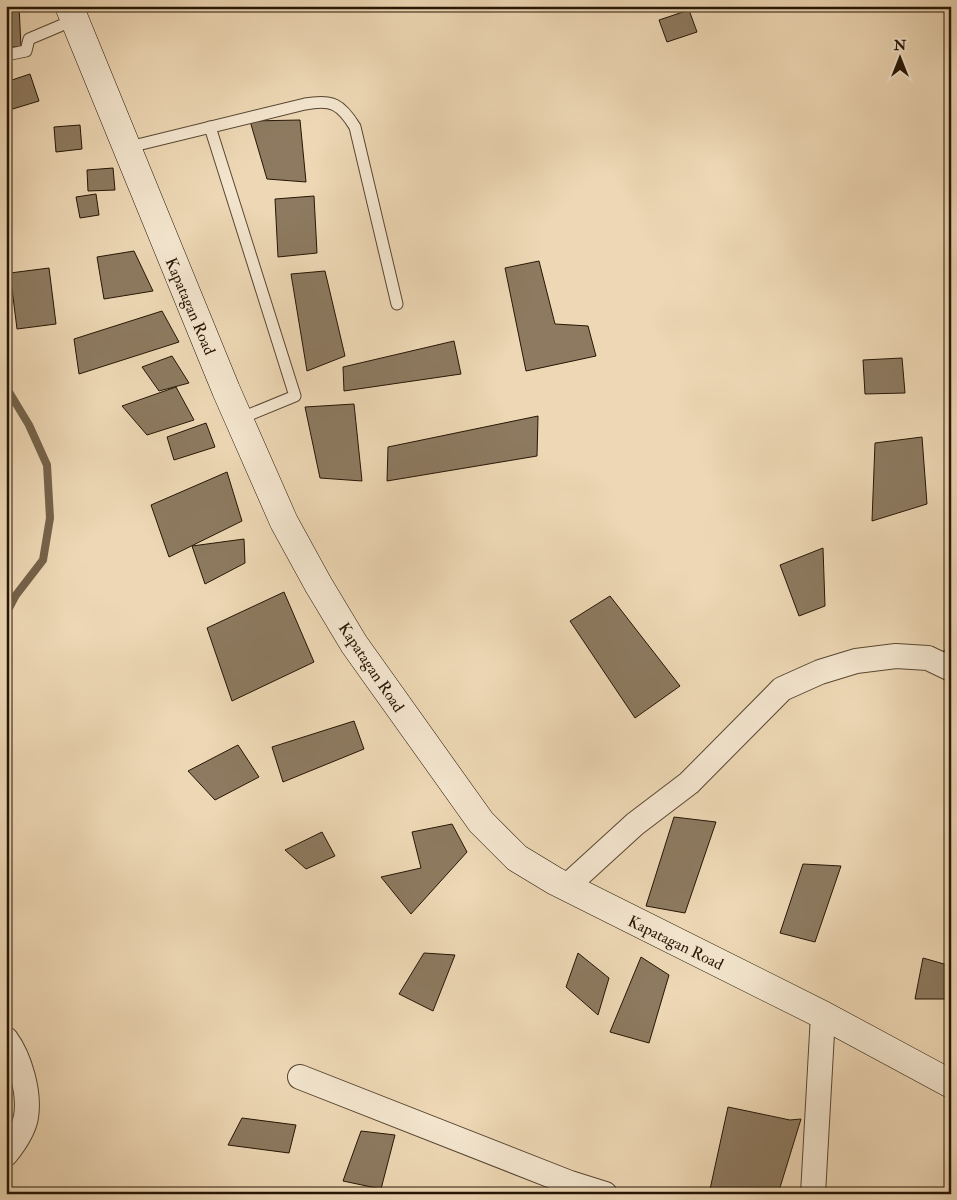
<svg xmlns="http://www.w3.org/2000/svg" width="957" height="1200" viewBox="0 0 957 1200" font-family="'IM FELL Double Pica',serif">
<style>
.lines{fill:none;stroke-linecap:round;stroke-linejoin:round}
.stream{stroke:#75624a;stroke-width:8}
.building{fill:#8d7a60;stroke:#261605}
.lane-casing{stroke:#584631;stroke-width:13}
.street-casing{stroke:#584631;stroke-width:26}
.secondary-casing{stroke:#261605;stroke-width:29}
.lane{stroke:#f3e5ce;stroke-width:11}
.street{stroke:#f3e5ce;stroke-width:24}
.secondary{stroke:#f3e5ce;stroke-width:28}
.labels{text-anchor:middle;stroke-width:4.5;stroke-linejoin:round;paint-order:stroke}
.street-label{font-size:16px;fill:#261605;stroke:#f3e5ce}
</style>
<rect width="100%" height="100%" fill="#edd7b4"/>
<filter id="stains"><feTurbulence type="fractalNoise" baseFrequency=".004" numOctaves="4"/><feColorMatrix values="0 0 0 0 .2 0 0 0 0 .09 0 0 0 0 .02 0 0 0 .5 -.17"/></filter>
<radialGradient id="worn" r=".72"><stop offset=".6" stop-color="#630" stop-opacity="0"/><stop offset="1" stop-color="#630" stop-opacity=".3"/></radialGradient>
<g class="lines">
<polyline class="stream" points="6,387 29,425 47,465 50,518 43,560 16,595 6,614"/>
</g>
<g class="building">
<polygon points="6,6 19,6 21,47 6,47"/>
<polygon points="100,6 116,6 101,10"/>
<polygon points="689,10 697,32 667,42 659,20"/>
<polygon points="30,74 39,101 6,111 6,82"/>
<polygon points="300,120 306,182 267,179 250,121"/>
<polygon points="80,125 82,149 56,152 54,127"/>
<polygon points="113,168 115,190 88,191 87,170"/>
<polygon points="96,194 99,215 80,218 76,197"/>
<polygon points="314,196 317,253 278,257 275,199"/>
<polygon points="134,251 153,291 104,299 97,257"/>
<polygon points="539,261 555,324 588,326 596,356 526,371 505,268"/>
<polygon points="49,268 56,324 17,329 10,273"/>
<polygon points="325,271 345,356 307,371 291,274"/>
<polygon points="162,311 179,342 79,374 74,339"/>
<polygon points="454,341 461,374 344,391 343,367"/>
<polygon points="172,356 189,383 159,391 142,367"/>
<polygon points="902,358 905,393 865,394 863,360"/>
<polygon points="176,387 194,420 147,435 122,406"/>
<polygon points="354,404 362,481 320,478 305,407"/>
<polygon points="538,416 537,456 387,481 388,447"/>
<polygon points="206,423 215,447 174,460 167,437"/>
<polygon points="922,437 927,504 872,521 875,443"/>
<polygon points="227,472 242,521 169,557 151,505"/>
<polygon points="244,539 245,563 205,584 192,546"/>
<polygon points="823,548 825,606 799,616 780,565"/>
<polygon points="284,592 314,662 232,701 207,628"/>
<polygon points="610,596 680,686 635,718 570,621"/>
<polygon points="951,641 951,662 938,659"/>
<polygon points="354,721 364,749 283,782 272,747"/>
<polygon points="238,745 259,777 215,800 188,771"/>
<polygon points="951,796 951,817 945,815"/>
<polygon points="674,817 716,822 685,913 646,906"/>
<polygon points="452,824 467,852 411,914 381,877 421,868 412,832"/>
<polygon points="322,832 335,856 306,869 285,850"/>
<polygon points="803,864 841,866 815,942 780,933"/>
<polygon points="424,953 455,955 433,1011 399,994"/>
<polygon points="578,953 609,978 598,1015 566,987"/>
<polygon points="641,957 669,975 649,1043 610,1032"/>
<polygon points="923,958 951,966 951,993 946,999 915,999"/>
<polygon points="728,1107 790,1120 801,1119 778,1194 709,1194"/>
<polygon points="242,1118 296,1125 289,1153 228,1145"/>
<polygon points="361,1131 395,1135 381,1189 343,1181"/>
</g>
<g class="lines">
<g class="lane-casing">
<g id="lane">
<polyline points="6,55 26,51 29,39 74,20"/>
<polyline points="210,127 295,396 239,419"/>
<path d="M125 148 305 104C332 99 341 104 355 127L397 304"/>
</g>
</g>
<g class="street-casing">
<g id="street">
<polyline points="566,887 635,824 689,783 782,689 820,672 856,661 896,656 928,658 951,669"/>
<path d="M6 1039C20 1058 30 1093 26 1117 24 1129 14 1144 6 1154"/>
<polyline points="300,1077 570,1183 605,1194"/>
<polyline points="813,1194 823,1015"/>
</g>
</g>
<g class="secondary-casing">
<polyline id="secondary" points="69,6 226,390 284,522 318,584 354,644 481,822 517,858 555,881 823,1015 951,1084"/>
</g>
<use href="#lane" class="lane"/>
<use href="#street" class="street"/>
<use href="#secondary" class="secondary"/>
</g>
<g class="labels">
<g class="street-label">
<text transform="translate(191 306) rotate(67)" y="6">Kapatagan Road</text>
<text transform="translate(372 667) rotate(56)" y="6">Kapatagan Road</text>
<text transform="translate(676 942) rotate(26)" y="6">Kapatagan Road</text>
</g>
</g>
<rect width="957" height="1200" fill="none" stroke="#edd7b4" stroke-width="25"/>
<rect x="8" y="8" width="942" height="1185" fill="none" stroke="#261605" stroke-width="2.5"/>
<rect x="12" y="12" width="932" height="1175" fill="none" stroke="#261605"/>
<g transform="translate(900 58)" stroke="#f3e5ce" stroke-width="4" paint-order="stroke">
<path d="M0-4L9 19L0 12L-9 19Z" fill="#261605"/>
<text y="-8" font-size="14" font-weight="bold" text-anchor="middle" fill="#261605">N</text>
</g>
<rect width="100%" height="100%" filter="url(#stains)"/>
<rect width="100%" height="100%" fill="url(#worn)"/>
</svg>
